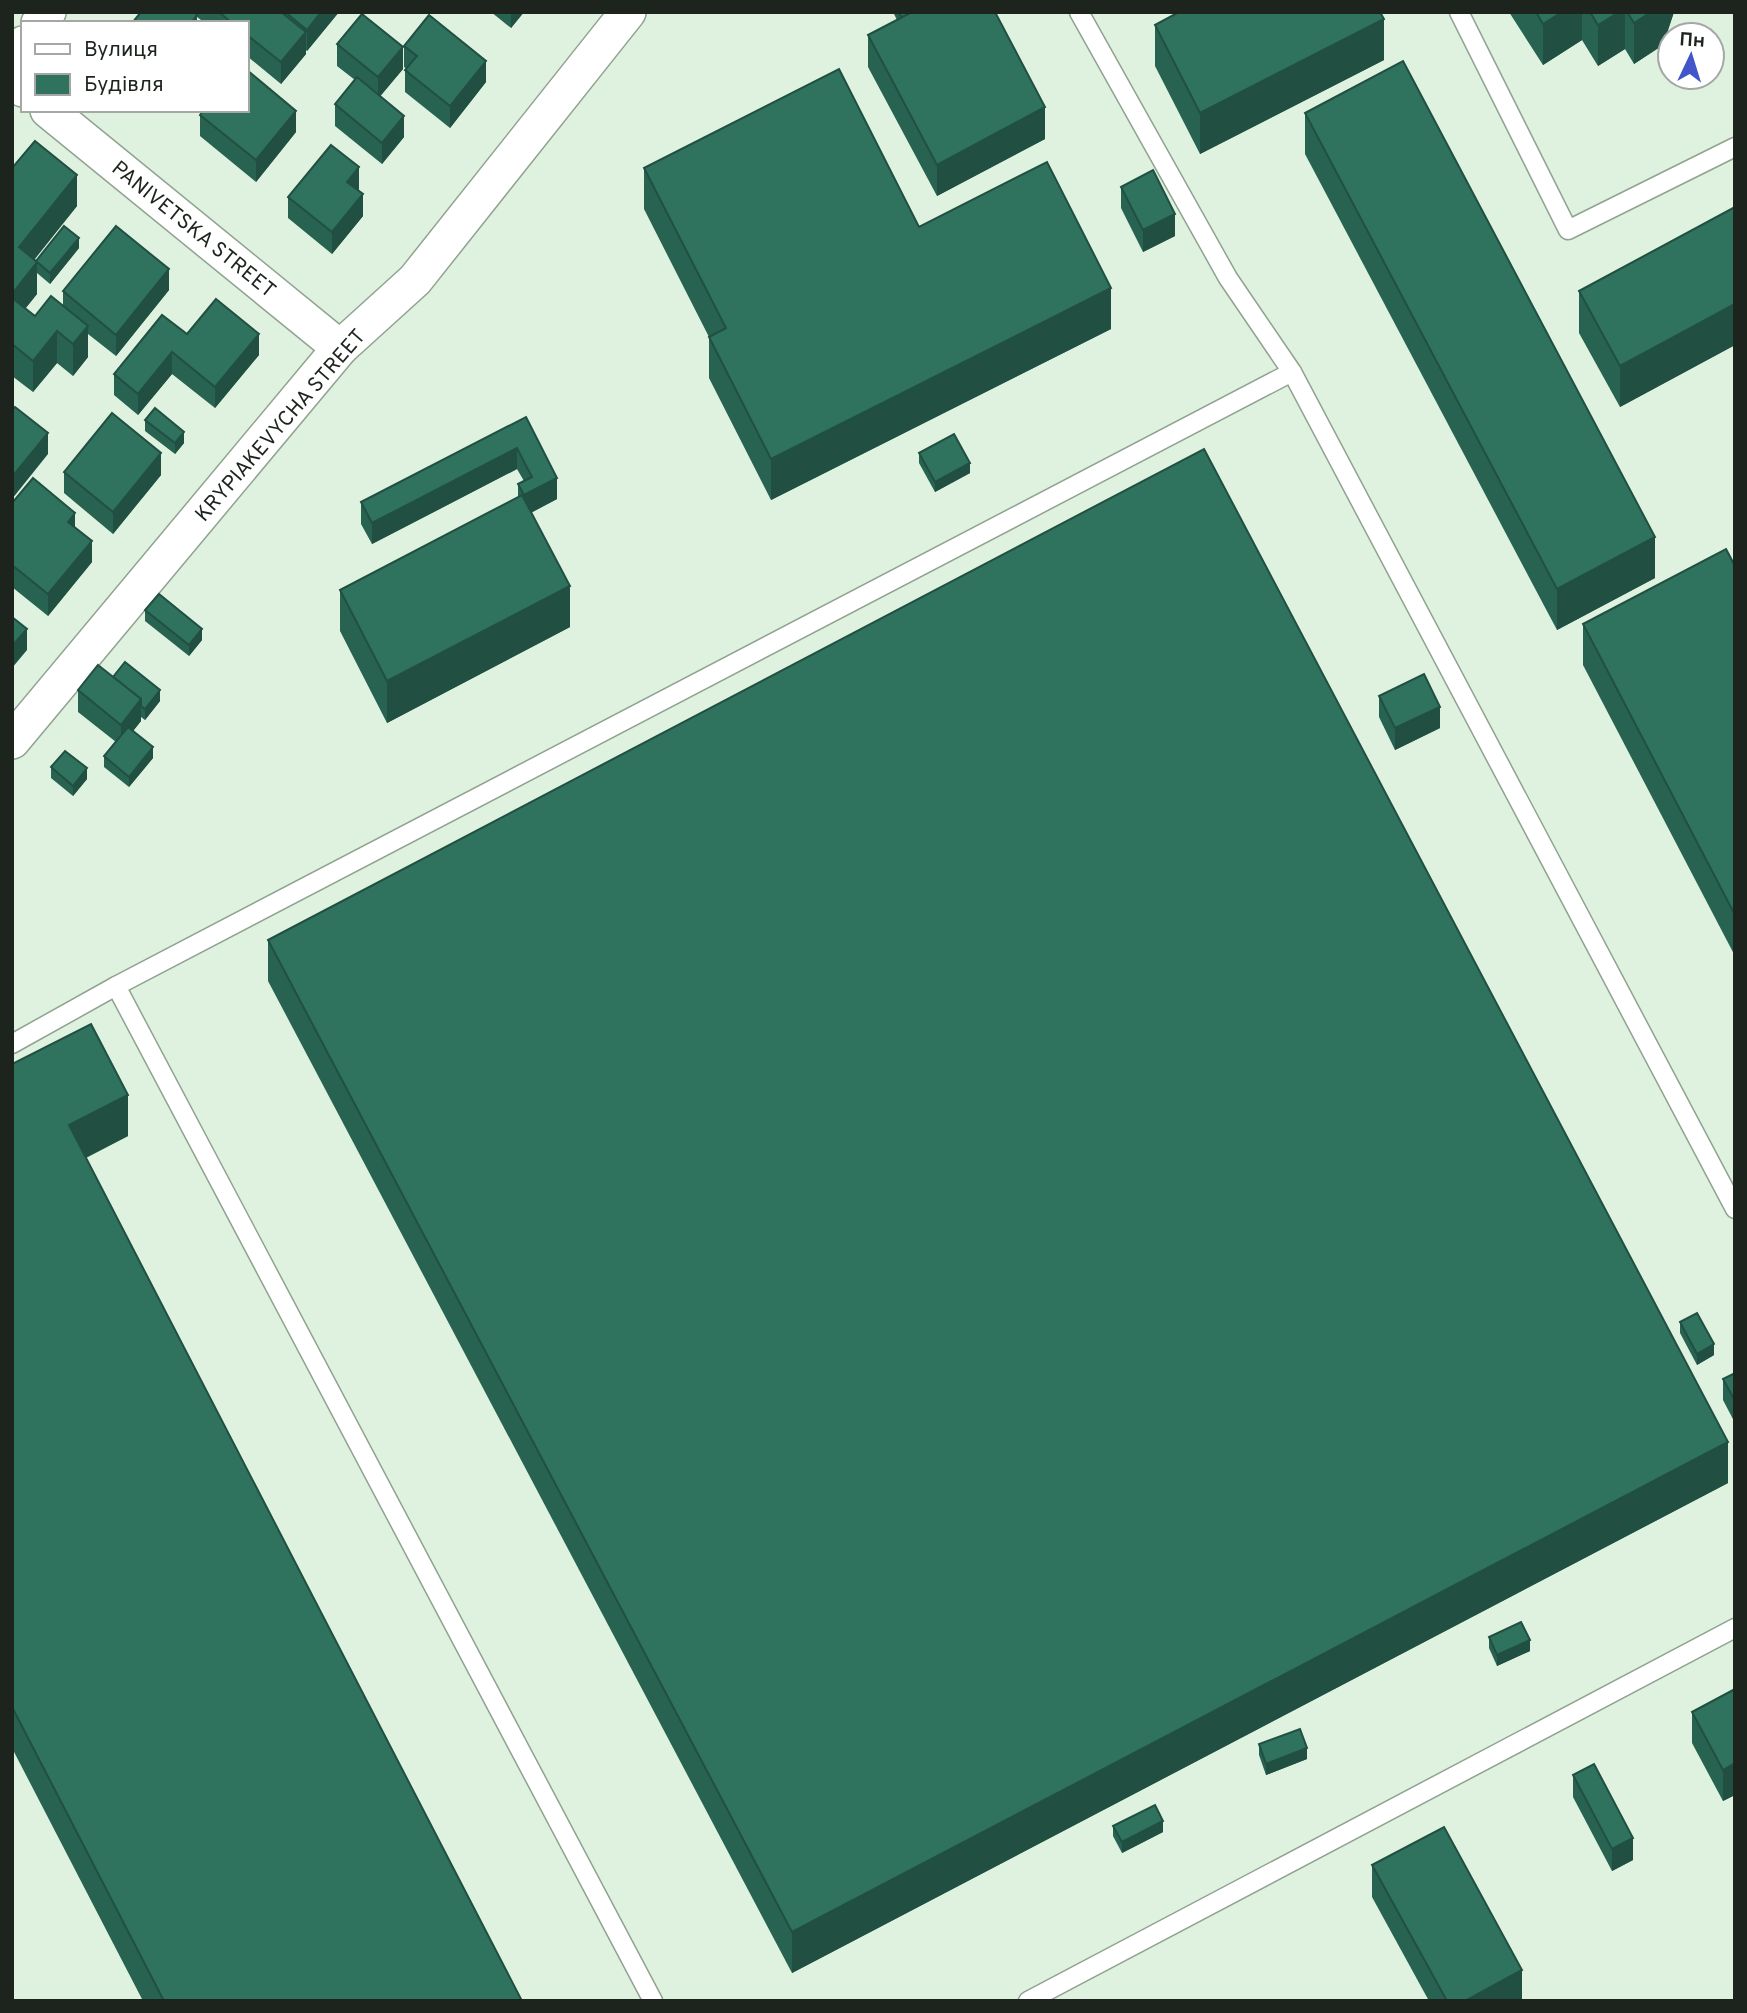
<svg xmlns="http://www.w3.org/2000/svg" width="1747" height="2013" viewBox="0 0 1747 2013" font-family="Overpass,sans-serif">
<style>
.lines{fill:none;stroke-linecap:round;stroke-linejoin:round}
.lane-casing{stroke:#90a290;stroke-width:21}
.street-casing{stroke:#90a290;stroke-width:38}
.lane{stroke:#fff;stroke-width:18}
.street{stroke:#fff;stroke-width:35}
.wall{fill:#286251}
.shaded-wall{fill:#215042}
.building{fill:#2f725e;stroke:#215042;stroke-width:2}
.labels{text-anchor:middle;stroke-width:7;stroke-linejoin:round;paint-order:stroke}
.street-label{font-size:21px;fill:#1d241d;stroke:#fff}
</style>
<rect width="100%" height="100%" fill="#def2df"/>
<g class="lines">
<g class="lane-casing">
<g id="lane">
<polyline points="1079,12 1228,278 1292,372 1735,1209"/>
<polyline points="1459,12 1568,230 1735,147"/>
<polyline points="116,986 653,2001"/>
<polyline points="12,1044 116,986 1292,372"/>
<polyline points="1028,2001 1735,1628"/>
</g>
</g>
<g class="street-casing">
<g id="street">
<polyline points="39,23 48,12"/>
<polyline points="12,57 23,44"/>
<polyline points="12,81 23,89"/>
<polyline points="48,110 340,348"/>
<polyline points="12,741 340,348 415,280 628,12"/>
</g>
</g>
<use href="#lane" class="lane"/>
<use href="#street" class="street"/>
</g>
<g class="wall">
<polygon points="141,12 339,12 307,51 306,50 306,54 281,84 247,56 247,23 205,23 197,17 197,23"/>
<polygon points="491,12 524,12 511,28"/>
<polygon points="893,12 995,12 1045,139 937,196 868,67 868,35 897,20"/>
<polygon points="1509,12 1674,12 1663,45 1634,64 1625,49 1598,66 1582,40 1543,65"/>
<polygon points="1155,25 1384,60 1200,154 1155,66"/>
<polygon points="337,44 403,69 380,96 404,137 382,164 335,126 335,104 355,80 337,66"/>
<polygon points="404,46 486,82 450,128 405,92 405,70 407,69 404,67"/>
<polygon points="1305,113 1655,578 1557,630 1305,154"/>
<polygon points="200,115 296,132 256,182 200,136"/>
<polygon points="12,168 77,206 34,259 36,261 79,248 50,284 37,273 37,294 25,309 35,316 63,305 63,291 169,290 116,356 88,334 88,357 73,376 57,363 33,392 12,376"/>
<polygon points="644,168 919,227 1111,329 771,500 709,378 709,337 644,209"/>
<polygon points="1121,187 1175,236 1143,252 1121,208"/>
<polygon points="359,189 358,190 363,216 332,254 288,218 288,197"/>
<polygon points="1735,207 1735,345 1620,407 1579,333 1579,291"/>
<polygon points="187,334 259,355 215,408 172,374 138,415 114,395 114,374"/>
<polygon points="526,417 557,499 531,513 570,627 387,723 340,631 340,590 518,497 518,484 524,481 517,469 372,544 361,524 361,502"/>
<polygon points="145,420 184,443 175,454 145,431"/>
<polygon points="919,453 970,473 935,492 919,463"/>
<polygon points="64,472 161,475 113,534 64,493"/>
<polygon points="12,503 75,528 92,562 48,616 12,587"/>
<polygon points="1735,566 1735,956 1583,665 1583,624"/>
<polygon points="145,610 202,640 189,656 145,621"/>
<polygon points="113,677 160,701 145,720 141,717 141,721 133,731 153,758 129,787 104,767 104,756 116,742 78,712 78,690"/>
<polygon points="1379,696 1440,728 1395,750 1379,717"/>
<polygon points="51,767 87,779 73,796 51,778"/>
<polygon points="268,940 1728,1483 792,1973 268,981"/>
<polygon points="12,1064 128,1136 86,1158 522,2001 143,2001 12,1748"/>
<polygon points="1680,1322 1714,1355 1697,1365 1680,1333"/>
<polygon points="1735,1373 1735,1423 1723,1400 1723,1379"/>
<polygon points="1489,1637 1530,1651 1497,1666 1489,1648"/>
<polygon points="1735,1689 1735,1795 1723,1801 1692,1743 1692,1712"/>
<polygon points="1259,1744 1307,1759 1266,1775 1259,1755"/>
<polygon points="1573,1775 1633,1860 1612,1871 1573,1797"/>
<polygon points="1113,1826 1163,1832 1122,1853 1113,1836"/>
<polygon points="1372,1865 1522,2001 1429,2001 1372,1897"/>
</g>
<g class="shaded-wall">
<polygon points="321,12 339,12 307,51 307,30"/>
<polygon points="511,12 524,12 511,28"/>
<polygon points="1562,12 1582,12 1582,40 1543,65 1543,24"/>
<polygon points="1619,12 1625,12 1625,49 1598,66 1598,25"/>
<polygon points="1651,12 1674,12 1663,45 1634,64 1634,23"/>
<polygon points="197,15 197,23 191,23"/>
<polygon points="1384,19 1384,60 1200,154 1200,113"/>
<polygon points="306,32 306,54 281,84 281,62"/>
<polygon points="403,47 403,69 378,99 378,77"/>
<polygon points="486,61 486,82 450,128 450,106"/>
<polygon points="1045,107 1045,139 937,196 937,165"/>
<polygon points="296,111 296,132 256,182 256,160"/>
<polygon points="404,116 404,137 382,164 382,143"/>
<polygon points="359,167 359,189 347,203 347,182"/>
<polygon points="77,175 77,206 19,279 19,247"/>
<polygon points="363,194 363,216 332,254 332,232"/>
<polygon points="1175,214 1175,236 1143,252 1143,230"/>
<polygon points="79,238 79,248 50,284 50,273"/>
<polygon points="37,262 37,294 12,325 12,294"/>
<polygon points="169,269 169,290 116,356 116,335"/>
<polygon points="1111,288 1111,329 771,500 771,459"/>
<polygon points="1735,304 1735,345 1620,407 1620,366"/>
<polygon points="88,326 88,357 73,376 73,344"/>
<polygon points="57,331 57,363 33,392 33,361"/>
<polygon points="259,334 259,355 215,408 215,387"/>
<polygon points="172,352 172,374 138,415 138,394"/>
<polygon points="184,432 184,443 175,454 175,443"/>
<polygon points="48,433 48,454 12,499 12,477"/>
<polygon points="517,448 517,469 372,544 372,523"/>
<polygon points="161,453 161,475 113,534 113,512"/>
<polygon points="970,463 970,473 935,492 935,482"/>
<polygon points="557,478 557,499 524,516 524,495"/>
<polygon points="75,513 75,534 68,522"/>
<polygon points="1655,537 1655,578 1557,630 1557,589"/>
<polygon points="92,541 92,562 48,616 48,594"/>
<polygon points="570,586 570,627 387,723 387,681"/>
<polygon points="27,629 27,650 12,668 12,646"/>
<polygon points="202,629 202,640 189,656 189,645"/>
<polygon points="160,690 160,701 145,720 145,709"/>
<polygon points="141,699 141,721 121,746 121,725"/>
<polygon points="1440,707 1440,728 1395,750 1395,728"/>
<polygon points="153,747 153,758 129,787 129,777"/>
<polygon points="87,768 87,779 73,796 73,786"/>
<polygon points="128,1095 128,1136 69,1166 69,1125"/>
<polygon points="1714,1344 1714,1355 1697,1365 1697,1354"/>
<polygon points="1728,1442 1728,1483 792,1973 792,1932"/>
<polygon points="1530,1640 1530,1651 1497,1666 1497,1655"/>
<polygon points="1307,1748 1307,1759 1266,1775 1266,1764"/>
<polygon points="1735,1763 1735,1795 1723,1801 1723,1770"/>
<polygon points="1163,1821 1163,1832 1122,1853 1122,1842"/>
<polygon points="1633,1838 1633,1860 1612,1871 1612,1849"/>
<polygon points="1522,1970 1522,2001 1465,2001"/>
</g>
<g class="building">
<polygon points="141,12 194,12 197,15 191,23 132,23"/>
<polygon points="219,12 281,12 306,32 281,62 247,35 247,23 232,23"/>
<polygon points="285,12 321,12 307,30"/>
<polygon points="899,12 912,12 902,18"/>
<polygon points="912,12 995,12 1045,107 937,165 868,35"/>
<polygon points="1179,12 1380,12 1384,19 1200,113 1155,25"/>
<polygon points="1536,12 1562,12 1543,24"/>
<polygon points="1590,12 1619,12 1598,25"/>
<polygon points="1627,12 1651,12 1634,23"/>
<polygon points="362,14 403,47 378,77 337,44"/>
<polygon points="429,15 486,61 450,106 405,70 417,56 404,46"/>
<polygon points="1403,61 1655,537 1557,589 1305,113"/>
<polygon points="839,69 919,227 1047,162 1111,288 771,459 709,337 726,328 644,168"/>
<polygon points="247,70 296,111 256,160 200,115 204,110 247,110"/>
<polygon points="357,77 404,116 382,143 335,104"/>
<polygon points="35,141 77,175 19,247 37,262 12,294 12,168"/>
<polygon points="331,145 359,167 347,182 363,194 332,232 288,197"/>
<polygon points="1153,170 1175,214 1143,230 1121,187"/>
<polygon points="1735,207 1735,304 1620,366 1579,291"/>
<polygon points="64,226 79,238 50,273 36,261"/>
<polygon points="116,226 169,269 116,335 63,291"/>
<polygon points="51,296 88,326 73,344 57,331 33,361 12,344 12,298 35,316"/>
<polygon points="216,299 259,334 215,387 172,352 138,394 114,374 162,315 187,334"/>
<polygon points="15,407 48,433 12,477 12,410"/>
<polygon points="155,408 184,432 175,443 145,420"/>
<polygon points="112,413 161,453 113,512 64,472"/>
<polygon points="526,417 557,478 524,495 518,484 532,477 517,448 372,523 361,502"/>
<polygon points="954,434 970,463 935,482 919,453"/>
<polygon points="1204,449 1728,1442 792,1932 268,940"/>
<polygon points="33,478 75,513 68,522 92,541 48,594 12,565 12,503"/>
<polygon points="522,495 570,586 387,681 340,590"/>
<polygon points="1726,549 1735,566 1735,915 1583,624"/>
<polygon points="159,594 202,629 189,645 145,610"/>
<polygon points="12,617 27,629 12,646"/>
<polygon points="125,662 160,690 145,709 141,706 141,699 113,677"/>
<polygon points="98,665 141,699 121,725 78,690"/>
<polygon points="1424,674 1440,707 1395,728 1379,696"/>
<polygon points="128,727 153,747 129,777 104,756"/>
<polygon points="65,751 87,768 73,786 51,767"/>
<polygon points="91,1024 128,1095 69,1125 522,2001 164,2001 12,1707 12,1064"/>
<polygon points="1697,1313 1714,1344 1697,1354 1680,1322"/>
<polygon points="1735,1373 1735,1401 1723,1379"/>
<polygon points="1521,1622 1530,1640 1497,1655 1489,1637"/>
<polygon points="1735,1689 1735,1763 1723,1770 1692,1712"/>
<polygon points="1300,1729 1307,1748 1266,1764 1259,1744"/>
<polygon points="1594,1764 1633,1838 1612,1849 1573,1775"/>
<polygon points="1155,1805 1163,1821 1122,1842 1113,1826"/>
<polygon points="1444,1827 1522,1970 1465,2001 1447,2001 1372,1865"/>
</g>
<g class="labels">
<g class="street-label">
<text transform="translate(194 229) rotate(39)" y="7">PANIVETSKA STREET</text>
<text transform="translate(280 425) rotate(-49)" y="7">KRYPIAKEVYCHA STREET</text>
</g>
</g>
<rect width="1747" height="2013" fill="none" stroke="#1d241d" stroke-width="28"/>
<rect x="21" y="21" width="228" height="91" fill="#ffffff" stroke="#a5a7a5" stroke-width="2"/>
<rect x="35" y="44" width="35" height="10" fill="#ffffff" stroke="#a5a7a5" stroke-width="2"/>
<text x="84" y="56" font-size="21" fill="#1d241d">Вулиця</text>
<rect x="35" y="74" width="35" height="21" fill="#2f725e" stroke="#a5a7a5" stroke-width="2"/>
<text x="84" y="91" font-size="21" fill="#1d241d">Будівля</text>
<g transform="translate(1691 56) rotate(4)"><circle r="33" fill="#ffffff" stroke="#a5a7a5" stroke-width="2"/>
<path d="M0-5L12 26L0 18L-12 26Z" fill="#4255c9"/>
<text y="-10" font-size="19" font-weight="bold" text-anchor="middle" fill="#1d241d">Пн</text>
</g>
</svg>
